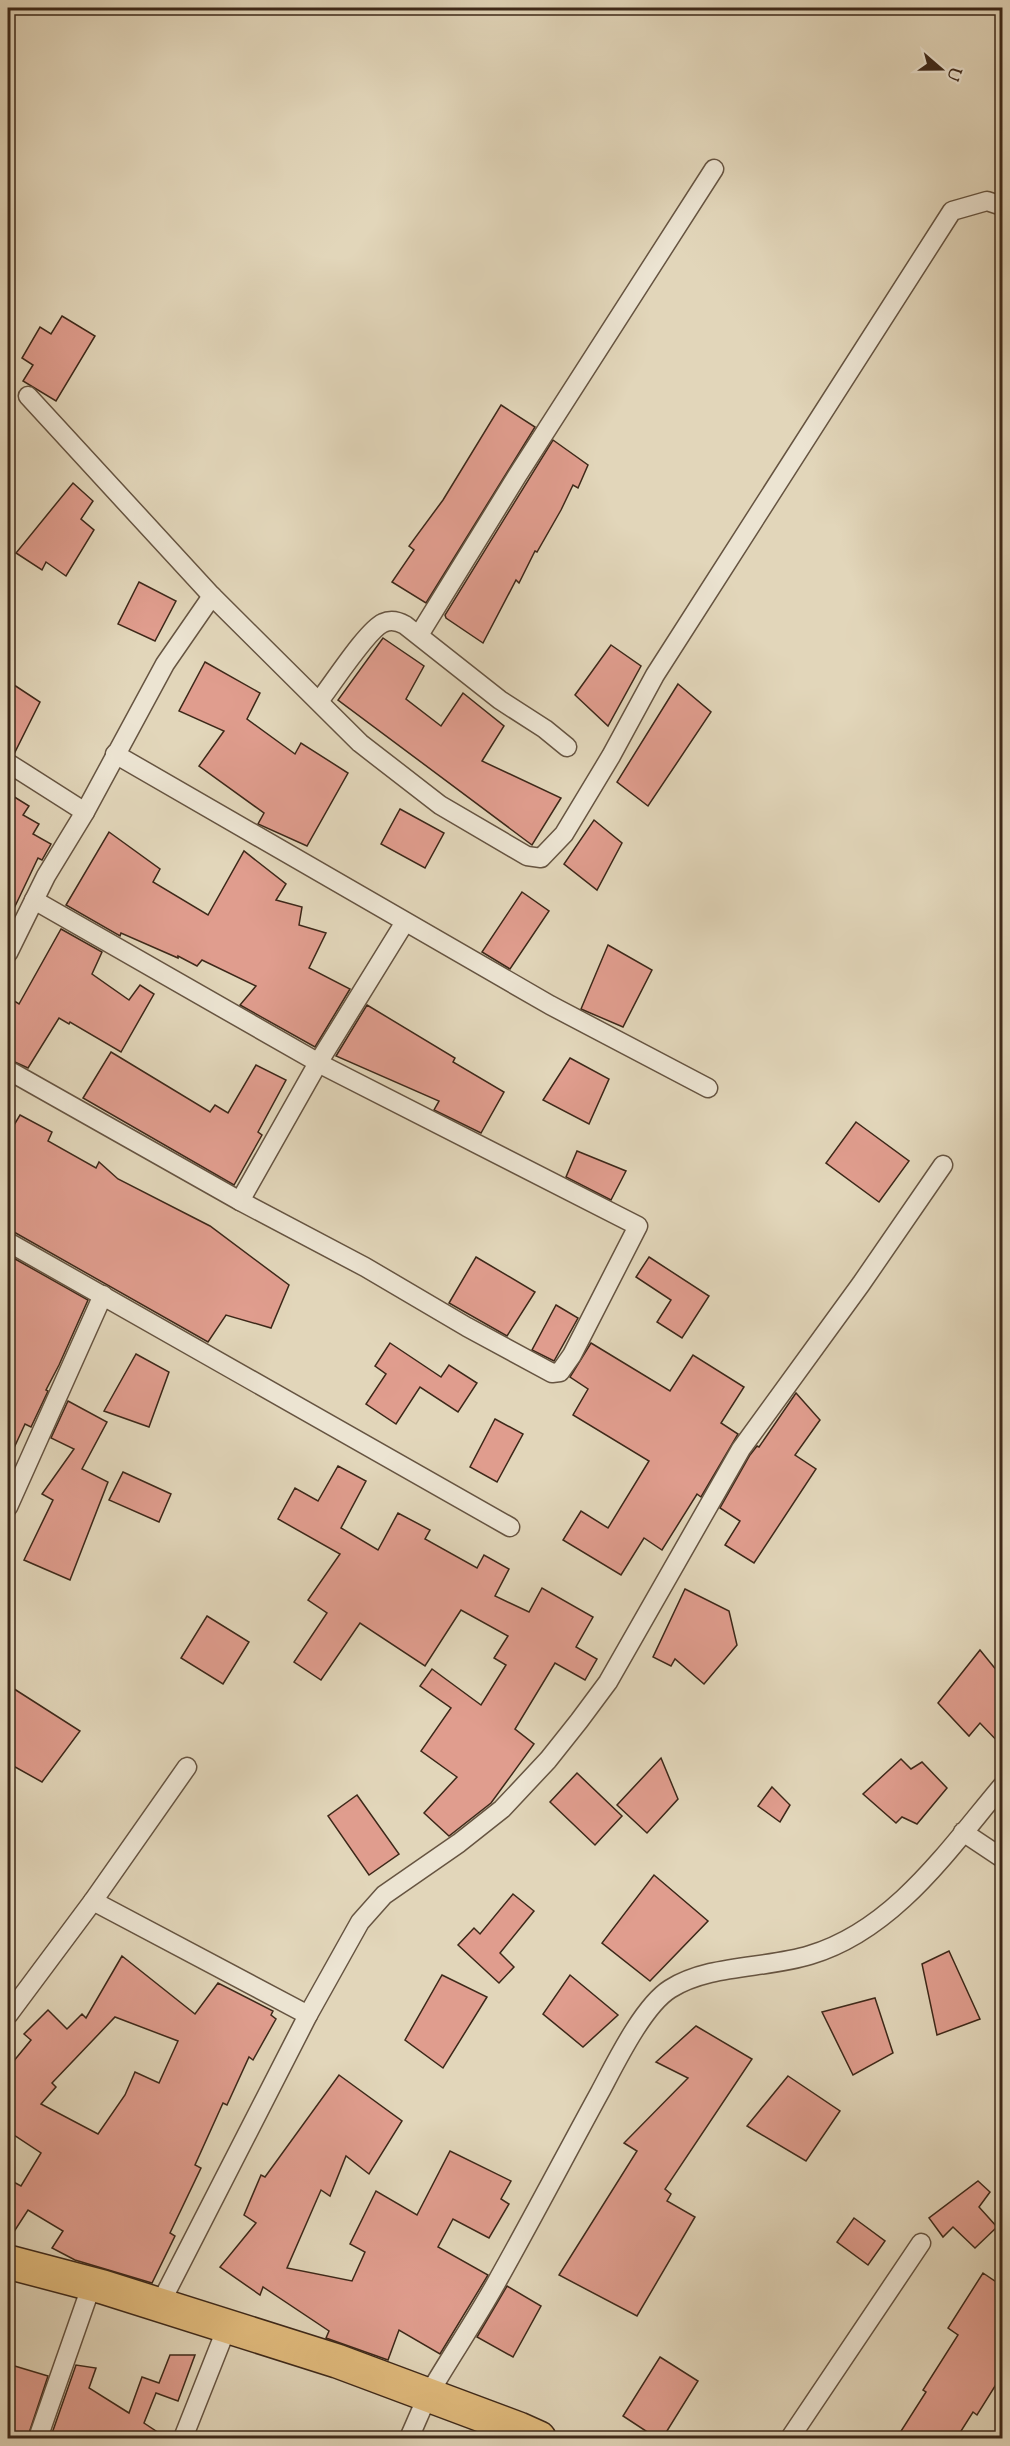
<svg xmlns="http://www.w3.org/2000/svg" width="1010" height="2446" viewBox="0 0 1010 2446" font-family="'Sorts Mill Goudy',serif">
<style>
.building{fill:#e09d8e;stroke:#3d2819;stroke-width:1.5;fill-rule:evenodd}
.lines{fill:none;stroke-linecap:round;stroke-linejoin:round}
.street-casing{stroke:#665441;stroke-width:21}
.highway-casing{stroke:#3d2819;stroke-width:36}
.street{stroke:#ece4d2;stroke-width:18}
.highway{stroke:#e1bb7d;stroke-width:33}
</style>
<rect width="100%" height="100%" fill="#e2d6ba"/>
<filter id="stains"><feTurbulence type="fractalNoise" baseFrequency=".00333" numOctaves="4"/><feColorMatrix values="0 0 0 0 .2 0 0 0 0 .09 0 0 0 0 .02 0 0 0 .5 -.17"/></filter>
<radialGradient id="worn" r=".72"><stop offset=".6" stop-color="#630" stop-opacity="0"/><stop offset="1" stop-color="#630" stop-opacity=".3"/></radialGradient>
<g class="building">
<polygon points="62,316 95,336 56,401 23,381 33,365 22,358 40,327 51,334"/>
<polygon points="501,405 535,427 426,603 392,582 414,550 409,546 443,500"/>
<polygon points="553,440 588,465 578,488 573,485 561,510 537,552 535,551 519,583 516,580 483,643 446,618 445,615"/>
<polygon points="73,483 93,501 81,519 94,530 66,576 46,562 42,570 16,553"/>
<polygon points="139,582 176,601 155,641 118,624"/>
<polygon points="383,638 424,666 406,699 441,726 463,693 504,726 482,761 561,798 532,845 338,700"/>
<polygon points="611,645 641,666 608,726 575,695"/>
<polygon points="205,662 260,693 247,719 295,754 301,743 348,773 307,846 258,824 264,813 199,766 224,731 179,711"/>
<polygon points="8,681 40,702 14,754 8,752"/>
<polygon points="678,684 711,712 648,806 617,782"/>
<polygon points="8,793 29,806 23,815 39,824 33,834 51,844 42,860 38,858 8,921"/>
<polygon points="400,809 444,833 425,868 381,844"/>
<polygon points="594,820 622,843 597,890 564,864"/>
<polygon points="109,832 160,869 153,882 208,915 244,851 286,884 276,900 302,907 299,925 326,933 309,968 350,989 315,1047 240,1005 256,986 202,960 197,966 178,956 178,958 121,933 120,936 66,905"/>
<polygon points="522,892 549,911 510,969 482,952"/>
<polygon points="61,929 102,952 92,974 129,1000 140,985 154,994 121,1052 70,1022 69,1024 59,1018 28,1068 8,1059 8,997 19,1004"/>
<polygon points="608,945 652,970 623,1027 581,1009"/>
<polygon points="367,1005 455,1058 453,1062 504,1092 481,1133 434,1110 439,1101 336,1056"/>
<polygon points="111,1052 210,1112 215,1105 228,1113 256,1065 286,1080 258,1132 262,1135 234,1185 83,1098"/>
<polygon points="570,1058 609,1079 589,1124 543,1100"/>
<polygon points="20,1115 52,1132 48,1141 96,1168 99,1162 118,1179 210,1226 289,1285 271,1328 226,1315 208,1342 14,1232 8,1231 8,1135"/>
<polygon points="856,1122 909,1161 879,1202 826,1163"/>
<polygon points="577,1151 626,1171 611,1200 566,1177"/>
<polygon points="8,1255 88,1300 59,1365 46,1390 48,1391 31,1427 25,1424 8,1461"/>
<polygon points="476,1257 535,1292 507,1336 449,1303"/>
<polygon points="649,1257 709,1296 682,1338 657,1322 671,1300 636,1277"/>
<polygon points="556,1305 578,1318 554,1361 532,1350"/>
<polygon points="390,1343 441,1377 449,1365 477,1383 458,1412 420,1387 396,1424 366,1404 386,1374 375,1366"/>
<polygon points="591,1343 670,1391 693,1355 744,1387 721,1423 738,1434 701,1497 697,1494 662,1550 644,1538 621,1575 563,1540 581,1511 608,1528 649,1461 573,1415 588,1389 570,1377"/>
<polygon points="136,1354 169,1372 149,1427 104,1411"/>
<polygon points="796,1393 820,1420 795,1455 816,1469 754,1563 725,1545 740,1521 720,1508 750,1455 757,1446 759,1447"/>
<polygon points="68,1401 107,1422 82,1469 108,1482 70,1580 24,1560 53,1500 42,1494 74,1449 51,1438"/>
<polygon points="495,1419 523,1434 497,1482 470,1467"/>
<polygon points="338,1466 366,1481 341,1528 378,1550 398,1513 430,1530 425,1539 477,1568 484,1555 509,1569 495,1596 529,1612 542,1588 593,1617 576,1647 597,1659 585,1680 555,1663 515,1729 534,1744 491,1803 449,1836 424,1813 457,1777 421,1751 451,1708 420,1686 432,1669 481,1705 506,1665 494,1658 508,1636 461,1610 425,1666 360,1623 321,1680 294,1662 327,1613 308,1600 340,1554 278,1519 295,1488 318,1501"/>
<polygon points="123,1472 171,1494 159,1522 109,1500"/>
<polygon points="685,1589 729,1611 737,1645 704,1684 675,1659 671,1666 653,1657"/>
<polygon points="207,1616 249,1642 223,1684 181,1658"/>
<polygon points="980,1650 1002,1677 1002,1746 980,1723 969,1736 938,1703"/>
<polygon points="8,1685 80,1731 42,1782 8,1763"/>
<polygon points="661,1758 678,1799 647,1833 617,1805"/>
<polygon points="901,1759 911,1769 922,1762 947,1788 917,1824 902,1817 896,1823 863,1794"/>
<polygon points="577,1773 622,1816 595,1845 550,1802"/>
<polygon points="772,1787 790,1805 780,1822 758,1806"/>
<polygon points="357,1795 399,1854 369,1875 328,1816"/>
<polygon points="654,1875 708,1921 650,1981 602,1943"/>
<polygon points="513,1894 534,1911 500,1953 514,1967 499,1983 458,1945 474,1928 480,1934"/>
<polygon points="949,1951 980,2019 937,2035 922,1964"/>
<path d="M122 1956 195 2014 218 1983 273 2011 271 2015 276 2019 253 2060 249 2057 227 2105 223 2103 195 2165 201 2168 170 2233 175 2236 152 2283 75 2260 52 2248 63 2231 28 2210 8 2241V2179L21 2186 41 2153 8 2131V2068L31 2040 24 2034 48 2010 67 2029 82 2014 86 2018ZM115 2017 178 2041 159 2083 135 2072 125 2095 98 2134 41 2104 56 2087 52 2083Z"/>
<polygon points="442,1975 487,1997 443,2068 405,2040"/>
<polygon points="570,1975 618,2015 583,2047 543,2014"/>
<polygon points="875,1998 893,2053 853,2075 822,2012"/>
<polygon points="696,2026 752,2059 665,2189 671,2194 667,2201 695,2217 637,2316 559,2275 637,2151 624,2143 688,2078 656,2062"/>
<polygon points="339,2075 402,2121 369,2174 346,2156 330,2196 321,2190 287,2268 352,2281 365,2252 350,2244 376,2191 417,2215 450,2151 511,2181 501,2199 509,2204 489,2238 453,2219 438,2247 488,2275 440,2354 399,2330 388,2360 326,2338 329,2331 263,2287 260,2295 220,2267 256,2223 244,2215 261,2175 265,2177"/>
<polygon points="788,2076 840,2111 806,2161 747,2126"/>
<polygon points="978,2181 990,2192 979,2207 997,2227 975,2248 953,2227 943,2237 929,2218"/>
<polygon points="854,2218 885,2241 868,2265 837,2242"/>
<polygon points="983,2273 1002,2286 1002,2375 977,2415 973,2412 956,2439 896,2439 926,2392 923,2390 958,2335 948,2328"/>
<polygon points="507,2286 541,2306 513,2357 477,2337"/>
<polygon points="170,2355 195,2355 178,2401 156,2393 144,2423 168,2439 50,2439 76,2365 96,2368 89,2388 129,2413 142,2377 159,2383"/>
<polygon points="660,2357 698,2381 662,2439 658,2439 623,2416"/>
<polygon points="8,2364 48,2376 27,2439 8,2439"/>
</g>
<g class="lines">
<g class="street-casing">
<g id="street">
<polyline points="28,396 212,596 360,743 440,805 527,856 541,858 564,834 611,756 655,675 952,211 987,201 1002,206"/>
<polyline points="419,635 517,476 714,169"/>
<path d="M319 701C332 685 367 630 383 623 391 619 398 621 405 625L500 700 545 729 567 747"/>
<polyline points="115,754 550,1005 708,1088"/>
<polyline points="8,763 85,812"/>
<polyline points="8,953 46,876 85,812 165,664 212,596"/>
<polyline points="8,1070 240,1201 365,1267 467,1327 552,1373 560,1372 572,1355 638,1226 326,1067 34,900"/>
<polyline points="240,1201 318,1063 405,922"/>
<polyline points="8,1242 510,1527"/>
<polyline points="8,1507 103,1295"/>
<polyline points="963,1832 1002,1858"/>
<polyline points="93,1901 187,1767"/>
<polyline points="8,2015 93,1901 308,2015"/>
<polyline points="159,2306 308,2015 360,1922 384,1895 459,1843 502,1809 548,1760 579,1721 608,1682 741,1449 861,1284 943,1165"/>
<polyline points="38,2438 92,2284"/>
<polyline points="183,2438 227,2327"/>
<path d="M409 2438C416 2423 422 2407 430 2392 451 2356 475 2321 495 2285 531 2221 565 2156 600 2092 615 2064 643 2006 670 1989 710 1964 765 1969 810 1955 894 1930 948 1850 1002 1786"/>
<polyline points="790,2438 921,2243"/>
</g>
</g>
<g class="highway-casing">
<polyline id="highway" points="8,2262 103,2287 337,2361 519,2429 539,2438"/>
</g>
<use href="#street" class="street"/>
<use href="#highway" class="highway"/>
</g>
<rect width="1010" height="2446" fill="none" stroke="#e2d6ba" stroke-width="30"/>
<rect x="9" y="9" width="992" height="2428" fill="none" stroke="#3d2819" stroke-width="3"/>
<rect x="15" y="15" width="980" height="2416" fill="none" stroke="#3d2819" stroke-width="1.5"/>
<g transform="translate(941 69) rotate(110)" stroke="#ece4d2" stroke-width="4.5" paint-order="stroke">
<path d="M0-4.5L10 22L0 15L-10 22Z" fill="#3d2819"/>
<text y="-9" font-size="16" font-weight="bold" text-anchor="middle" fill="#3d2819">U</text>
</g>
<rect width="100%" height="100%" filter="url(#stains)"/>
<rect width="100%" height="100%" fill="url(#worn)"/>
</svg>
